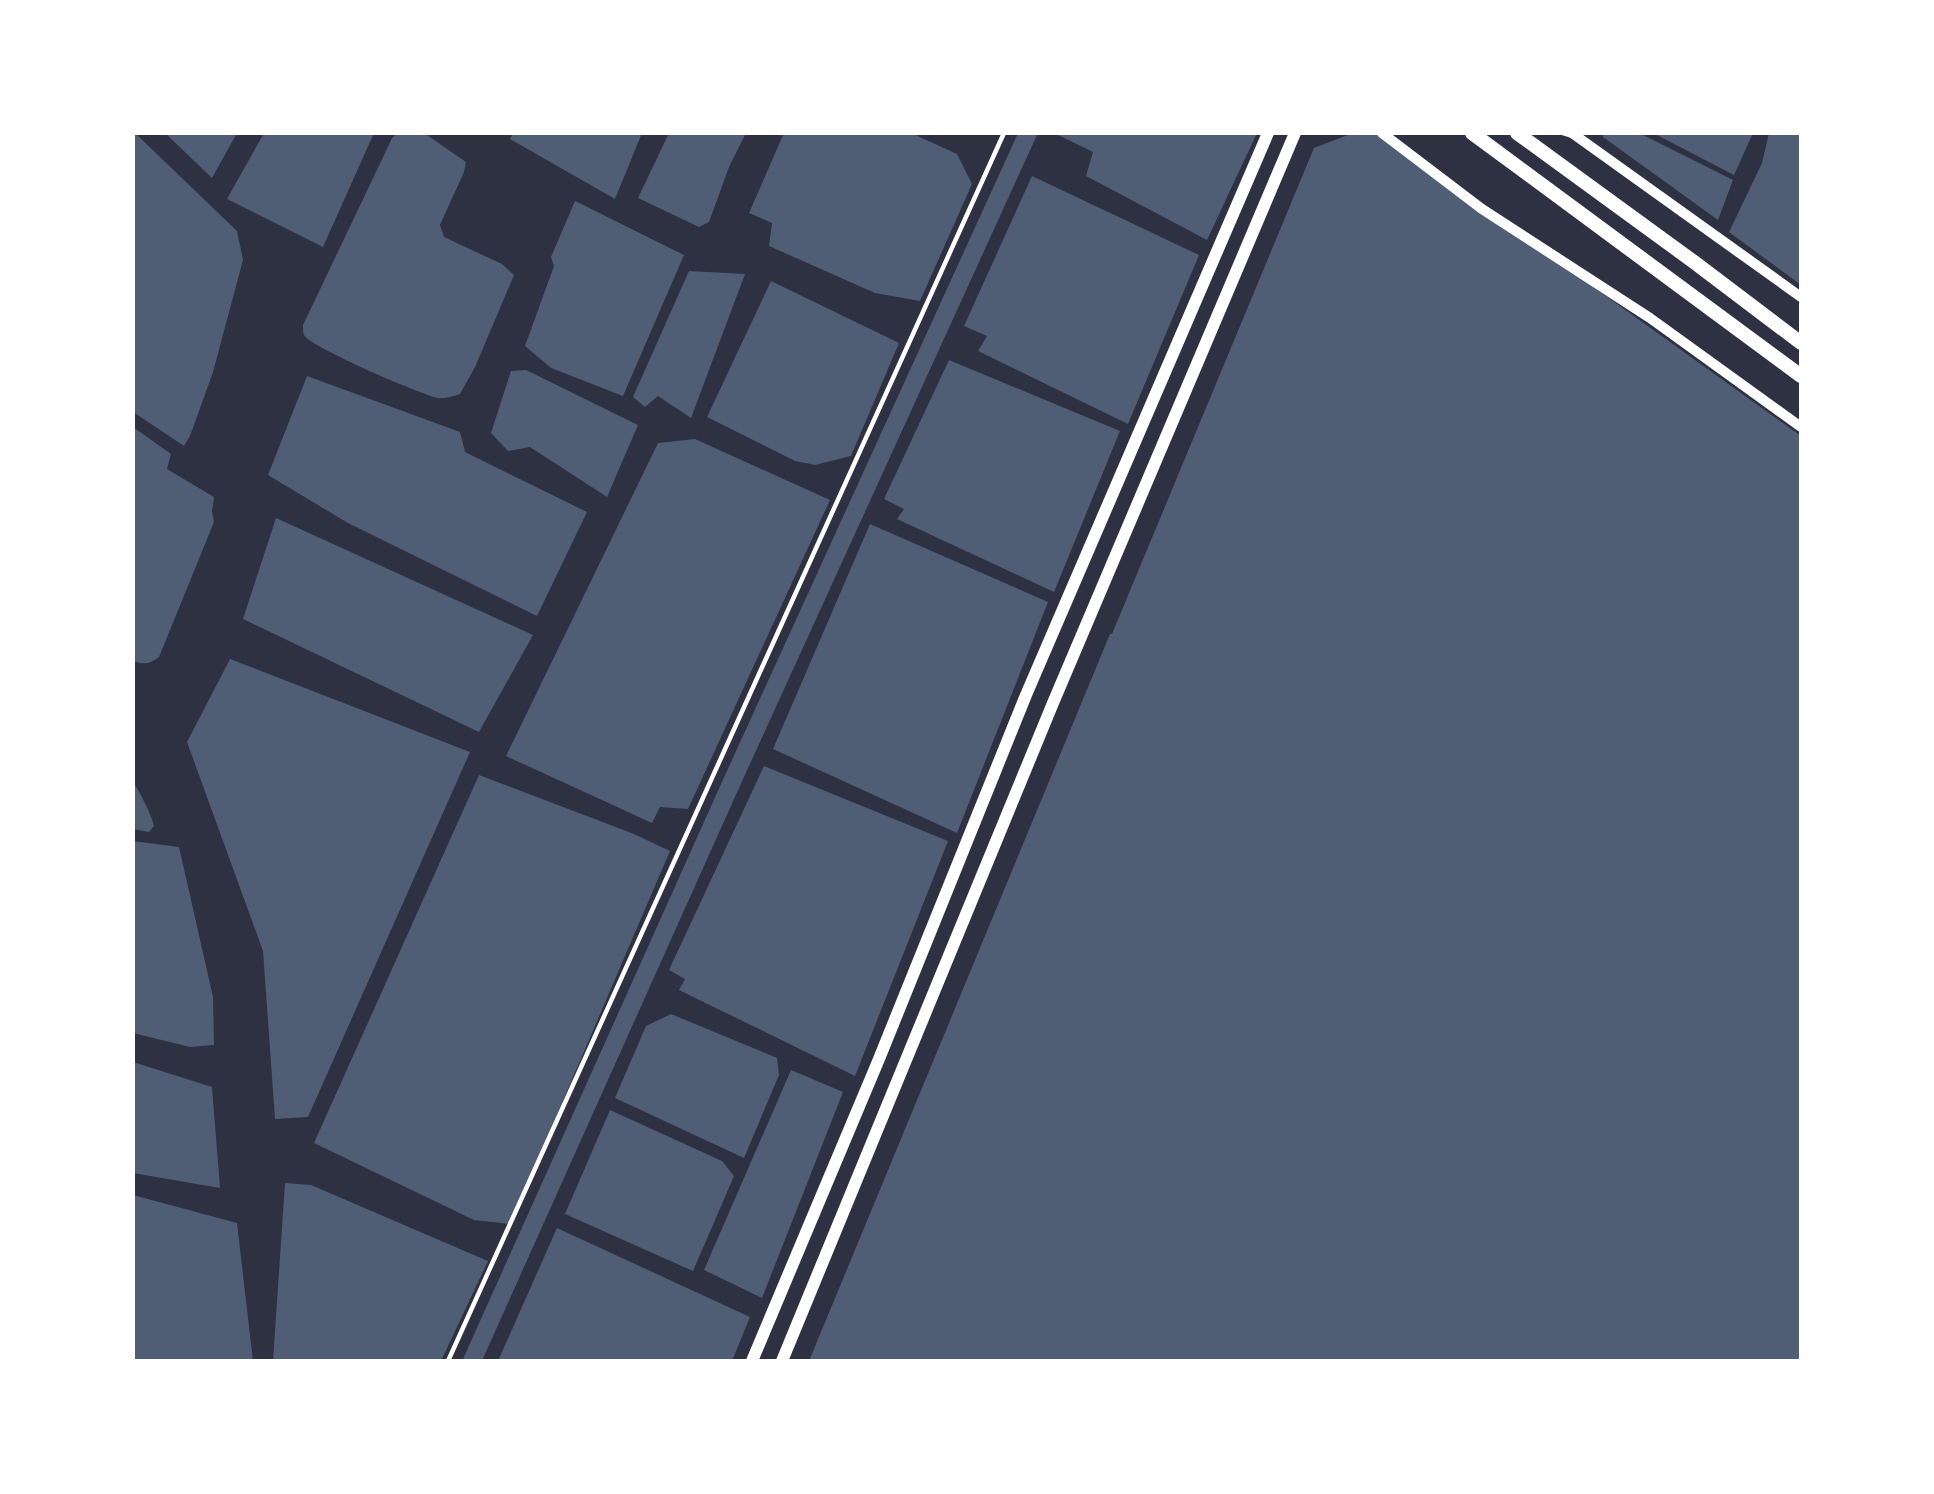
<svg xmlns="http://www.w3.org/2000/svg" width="1934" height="1494" viewBox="0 0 1934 1494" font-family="Jost,sans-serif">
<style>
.water{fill:#4f5d75}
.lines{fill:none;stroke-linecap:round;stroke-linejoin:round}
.canal{stroke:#4f5d75;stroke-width:18}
.service{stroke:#fff;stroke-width:4.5}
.tertiary{stroke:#fff;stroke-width:10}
.primary{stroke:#fff;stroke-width:12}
.trunk{stroke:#fff;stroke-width:14}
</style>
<rect width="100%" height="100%" fill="#2d3142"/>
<g class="water">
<polygon points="133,133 135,133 237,231 243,260 213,372 190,436 184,446 133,412"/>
<polygon points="165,133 237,133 212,178"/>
<polygon points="264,133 374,133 323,247 227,199"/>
<path d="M397 133H424L466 162 464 172 440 225 444 237 502 264 514 275 475 367 460 394C453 396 445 399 438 398 422 395 310 347 304 335 303 333 303 327 303 325L384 155 392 138Z"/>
<polygon points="513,133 642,133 615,199 510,139"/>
<polygon points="669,133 746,133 729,167 709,222 699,227 638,198"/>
<polygon points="784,133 911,133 957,154 972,184 920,301 875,293 769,246 772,223 749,213"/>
<polygon points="1054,133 1257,133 1207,240 1086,176 1093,152"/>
<polygon points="1353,133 1379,133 1801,436 1801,1361 809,1361 1110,634 1112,634 1314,148"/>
<polygon points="1603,133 1639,133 1733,180 1718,220 1603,137"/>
<polygon points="1653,133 1753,133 1734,175"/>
<polygon points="1769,133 1801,133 1801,285 1729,232 1762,163"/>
<polygon points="1032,176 1199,255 1128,424 978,351 987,336 964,326"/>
<polygon points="575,201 684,255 623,396 551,368 525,346 554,266 551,257"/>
<polygon points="689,271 745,274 691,418 658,396 645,407 633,397"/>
<polygon points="771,281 899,343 851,456 815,465 795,461 707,417"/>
<polygon points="949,360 1120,431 1054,592 897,519 904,509 884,499"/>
<polygon points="526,370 638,425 607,497 530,447 508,451 491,433 511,371"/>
<polygon points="307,376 460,432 465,452 587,512 537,616 348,523 268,475"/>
<path d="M133 427 171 454 167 469 214 497 212 511 214 522 159 657C150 664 144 665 133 661Z"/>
<polygon points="695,439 830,500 688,809 660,807 652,823 506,756 658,443"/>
<polygon points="276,518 533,635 479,732 243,619"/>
<polygon points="870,524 1048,602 957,833 773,749"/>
<polygon points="230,659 470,752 308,1117 275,1119 263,951 187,742"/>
<polygon points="764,766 948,841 855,1076 679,990 685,979 669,970"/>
<polygon points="479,775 634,834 670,851 510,1224 474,1220 314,1143"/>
<path d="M133 782C140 792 151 814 154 826L149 832 133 829Z"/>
<polygon points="133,841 179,847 213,997 214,1045 190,1047 133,1033"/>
<polygon points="671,1014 777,1058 779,1075 744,1158 615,1098 646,1026"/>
<polygon points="133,1062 212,1087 220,1188 133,1173"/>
<polygon points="791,1070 843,1092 762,1298 704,1270"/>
<polygon points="610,1110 722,1161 734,1176 693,1271 565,1214"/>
<polygon points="285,1183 311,1185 488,1261 441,1361 273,1361"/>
<polygon points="133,1195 237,1223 253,1361 133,1361"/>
<polygon points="557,1228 750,1317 732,1361 498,1361"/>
</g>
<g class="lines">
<polyline class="canal" points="472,1361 730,786 1028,133"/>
<g class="service">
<polyline points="1563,133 1573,136"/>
<polyline points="448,1361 1004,133"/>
</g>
<g class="tertiary">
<polyline points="1382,133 1482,209 1650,318 1801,427"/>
<polyline points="1572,133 1801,297"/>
</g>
<g class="primary">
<polyline points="752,1361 879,1059 1026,695 1268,133"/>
<polyline points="782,1361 1053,703 1295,133"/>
</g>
<g class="trunk">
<polyline points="1472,133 1801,376"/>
<polyline points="1517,133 1694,262 1801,343"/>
</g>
</g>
<rect width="1934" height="1494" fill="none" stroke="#ffffff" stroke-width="270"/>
</svg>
